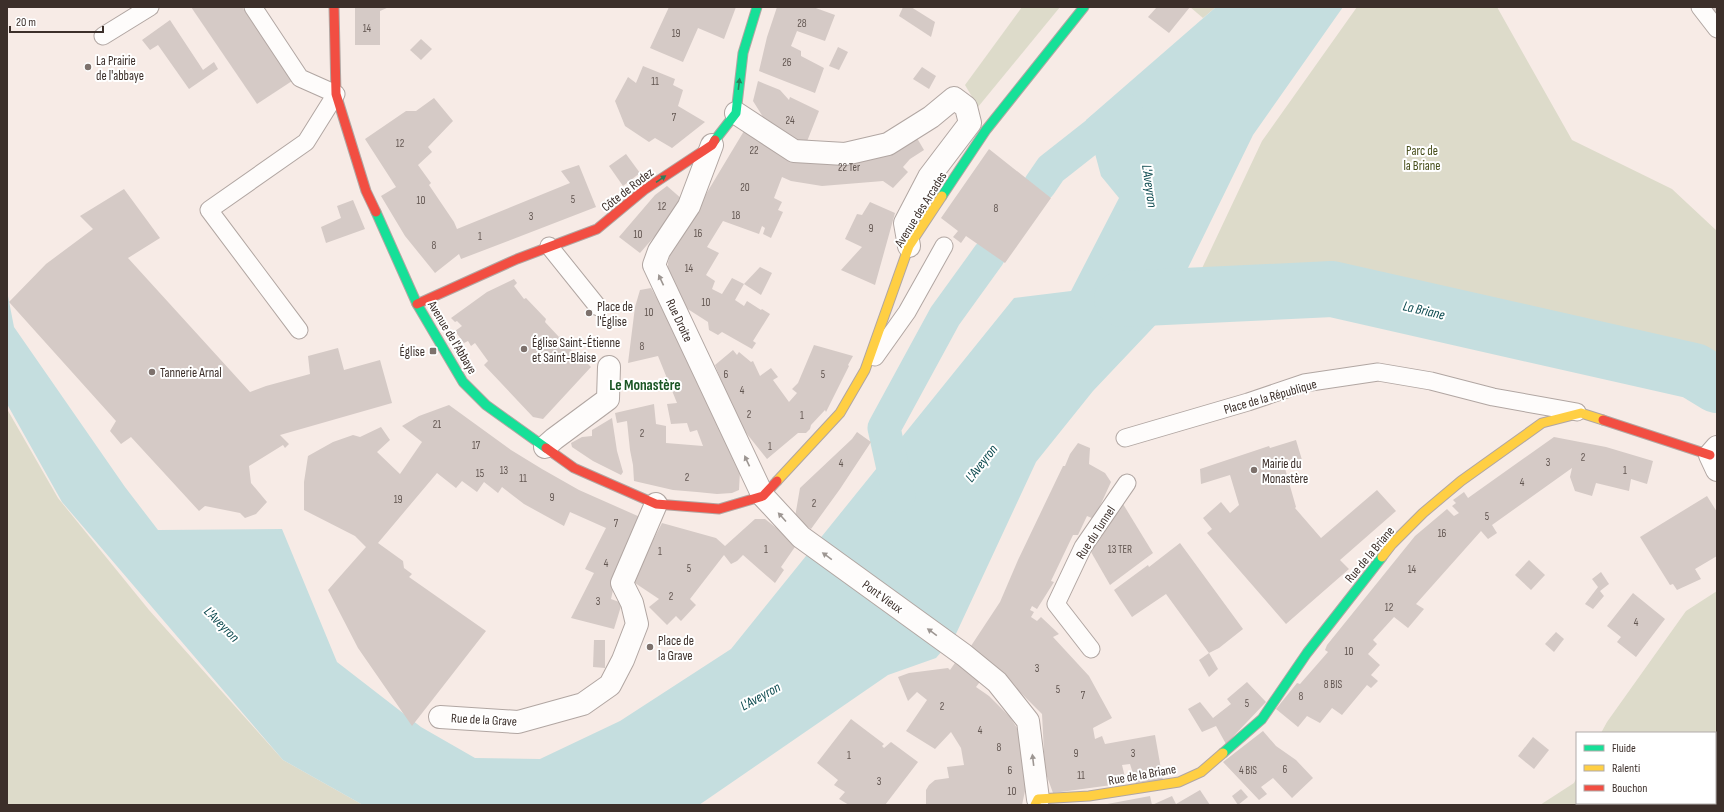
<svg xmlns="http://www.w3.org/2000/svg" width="1724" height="812" viewBox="0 0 1724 812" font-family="'Sofia Sans Condensed',sans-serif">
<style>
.green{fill:#dddbca}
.water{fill:#c5dedf}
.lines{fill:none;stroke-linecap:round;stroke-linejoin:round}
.canal{stroke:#c5dedf;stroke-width:33}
.river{stroke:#c5dedf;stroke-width:56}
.building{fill:#d5cac6}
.lane-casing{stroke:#b1a6a2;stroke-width:19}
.street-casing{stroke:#b1a6a2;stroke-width:24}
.fast-casing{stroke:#b1a6a2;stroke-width:11}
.slow-casing{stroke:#b1a6a2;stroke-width:11}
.jam-casing{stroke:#b1a6a2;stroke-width:11}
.lane{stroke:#fefcfb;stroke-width:17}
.street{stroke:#fefcfb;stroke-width:22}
.fast{stroke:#16e098;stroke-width:9}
.slow{stroke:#ffcf43;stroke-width:9}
.jam{stroke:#f24e42;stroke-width:9}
.oneway{fill:#2b7f5c}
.oneway2{fill:#9d9692}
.poi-dot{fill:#7d716c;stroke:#fff;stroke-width:1.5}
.labels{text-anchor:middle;stroke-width:4;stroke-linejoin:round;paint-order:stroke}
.number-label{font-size:11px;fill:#625651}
.poi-label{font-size:13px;fill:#3c2f2a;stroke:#fff;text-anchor:start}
.park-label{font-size:13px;fill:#474e1b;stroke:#fff}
.street-label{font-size:13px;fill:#3c2f2a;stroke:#fff}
.water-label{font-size:14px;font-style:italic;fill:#0c4a4f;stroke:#fff}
.quarter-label{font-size:15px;font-weight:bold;fill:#195523;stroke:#fff}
</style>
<rect width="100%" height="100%" fill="#f7ebe6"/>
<g class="green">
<polygon points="1022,7 1060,7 978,107 965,85"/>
<polygon points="1190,7 1216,7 1203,18"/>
<polygon points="1357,7 1497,7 1572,140 1672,189 1717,231 1717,369 1699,363 1335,280 1239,276 1196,281 1262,141"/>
<polygon points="7,409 58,498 149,610 283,760 363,805 7,805"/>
<polygon points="1717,591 1717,805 1540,805 1574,783 1577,777 1577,803 1715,803 1715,733 1601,733 1607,722 1686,611"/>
</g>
<polygon class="water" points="1216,7 1343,7 1253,135 1165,315 1093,391 1036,462 955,636 936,658 888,675 699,805 363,805 283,760 62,502 7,404 7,291 14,327 125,487 158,530 282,529 337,662 421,727 475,758 540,759 620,721 731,649 1014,298 1071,291 1119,198 1101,176 1086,120"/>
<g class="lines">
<g class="canal">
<polyline points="1040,185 1051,169 1126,110"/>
<polyline points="899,496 884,428 945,316 989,255"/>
</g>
<polyline class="river" points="1122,299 1332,289 1694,371 1717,385"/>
</g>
<g class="building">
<polygon points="191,7 242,7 292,81 257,104"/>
<polygon points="355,7 389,7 380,11 380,45 355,45"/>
<polygon points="669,7 736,7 724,39 698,28 683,62 650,48"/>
<polygon points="777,7 813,7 835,15 825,41 797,31 791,46 801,51 801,56 824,68 815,93 759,71 767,37"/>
<polygon points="903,7 911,7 935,22 931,37 899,16"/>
<polygon points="1157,7 1190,7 1169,33 1148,17"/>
<polygon points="1710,7 1717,7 1717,16"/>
<polygon points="170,20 203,70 214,62 218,69 189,89 158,45 150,50 142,40"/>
<polygon points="421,39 432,49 421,60 410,50"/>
<polygon points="838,47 848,52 839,70 829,66"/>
<polygon points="643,66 675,79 673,85 683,90 678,106 705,122 672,148 655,138 649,142 625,126 615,101 628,77 636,83"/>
<polygon points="922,67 936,76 929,89 913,79"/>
<polygon points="758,81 780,90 789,100 790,97 819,111 806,144 770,128 753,101"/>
<polygon points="434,98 453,121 428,147 432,152 418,165 431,183 429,185 454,222 457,229 570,183 561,171 579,165 596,207 461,259 459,254 435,273 405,236 381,196 396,187 365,139 406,111 416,111"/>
<polygon points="744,131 790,158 914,133 924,150 910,159 903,167 908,172 893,188 883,181 822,186 791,181 782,177 774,198 782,202 778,210 783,212 771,238 763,234 765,228 762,226 759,234 723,221 707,247 719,253 706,275 715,281 712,289 722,294 732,278 744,284 735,300 744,306 747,301 761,310 762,309 770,314 753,341 756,343 752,349 722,332 718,335 709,330 708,322 683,306 668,274 668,263 670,254"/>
<polygon points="989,149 1051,198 1005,263 966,236 961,243 953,237 958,231 941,218"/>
<polygon points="626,154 640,173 623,186 609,166"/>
<polygon points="667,186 683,200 676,212 640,253 619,237 655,195"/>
<polygon points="124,189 160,238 128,258 250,392 266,386 310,374 308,356 338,348 344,370 380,360 392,403 280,435 289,444 285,448 283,445 249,466 251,483 267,502 256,514 245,518 240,513 205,506 199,511 131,437 121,444 110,431 116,421 9,302 46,264 93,229 80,216"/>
<polygon points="353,200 365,229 326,243 321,227 341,218 337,206"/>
<polygon points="870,202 895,213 875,285 841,270 862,247 845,239 857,214 862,215"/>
<polygon points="760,267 772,273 761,295 744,284"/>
<polygon points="514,279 517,283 514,286 524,299 526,298 546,319 545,322 559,337 560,336 564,339 563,341 581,361 583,359 591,367 543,419 533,417 484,365 488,361 475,343 471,346 468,341 464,343 455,331 462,326 457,321 455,322 451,318 487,292"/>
<polygon points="651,288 692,361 740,471 739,490 732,493 717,494 697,492 673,490 634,481 633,465 630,450 627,421 617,423 615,413 654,404 656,424 666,426 666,443 703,446 697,430 690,432 687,423 671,424 667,404 677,403 658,356 628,363 635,307 640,290"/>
<polygon points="814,345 853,356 848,365 849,366 826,412 825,410 811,425 810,429 806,433 798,433 767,459 747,434 732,408 715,365 733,350 737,355 739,352 751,362 753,361 760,376 771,368 778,377 773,380 789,402 797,393 792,389 798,383"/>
<polygon points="449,405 511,450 542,469 579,490 640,517 615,581 611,599 622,603 614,629 571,618 594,573 585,569 606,528 570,512 564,526 524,504 502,487 498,493 484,482 477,492 462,481 456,488 437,473 378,543 403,561 404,568 412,574 409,577 486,631 412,726 358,648 328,590 366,547 355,536 304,510 304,482 308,456 333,442 353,435 360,437 381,427 390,440 377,452 400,474 422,442 402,426 419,416"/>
<polygon points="612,418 617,451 623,472 621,475 593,461 572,447 571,443 582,437 592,436 592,430"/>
<polygon points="857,432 871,442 840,489 811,529 795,517 800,488 852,439"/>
<polygon points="1554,437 1606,447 1653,461 1647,484 1631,479 1629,491 1596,483 1592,496 1575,491 1570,477 1572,468 1492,525 1497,533 1488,539 1481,531 1416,604 1424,609 1408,628 1394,617 1373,640 1377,644 1368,654 1380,665 1371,675 1378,681 1371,688 1367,685 1342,715 1332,708 1320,723 1307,716 1298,727 1276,709 1297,683 1300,684 1328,652 1325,650 1327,645 1415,536 1447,509 1454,516 1459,513 1452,506 1456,503 1453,500 1464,492 1468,498"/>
<polygon points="1296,440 1302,460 1284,465 1296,507 1295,508 1321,538 1377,490 1396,511 1340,560 1349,569 1286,624 1207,533 1212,529 1203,518 1221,502 1230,513 1239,505 1230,475 1201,484 1200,469 1269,446 1270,448"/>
<polygon points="1078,443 1090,448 1089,464 1105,473 1111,482 1094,519 1087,516 1078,535 1073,535 1051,581 1054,582 1037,609 1032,606 1030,610 1034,612 1031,617 1037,621 1041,617 1059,634 1053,637 1089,676 1112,718 1093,728 1095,739 1102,736 1105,744 1155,735 1163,780 1136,783 1130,764 1122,765 1125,777 1117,778 1119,784 1053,793 1045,771 1042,714 1003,675 969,649 1000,602 1018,560 1063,466 1065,466 1070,454"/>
<polygon points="1707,496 1717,512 1717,556 1695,569 1701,579 1677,590 1673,584 1670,585 1640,537"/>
<polygon points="1123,504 1153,553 1110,585 1087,545"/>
<polygon points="755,519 765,519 797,544 781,567 784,570 775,583 743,555 737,561 731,564 724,555 690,599 696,605 681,621 676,616 667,625 649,607 659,599 632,581 662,523 716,538 725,546"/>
<polygon points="1180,543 1243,629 1219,648 1209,653 1166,594 1132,617 1114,590 1148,565 1149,567"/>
<polygon points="1529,560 1545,575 1531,590 1515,575"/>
<polygon points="1601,572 1609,584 1600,591 1604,596 1593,609 1585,604 1598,587 1592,579"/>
<polygon points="1633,593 1665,619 1636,657 1617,642 1621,637 1607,626"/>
<polygon points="1556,632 1564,639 1554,652 1545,644"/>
<polygon points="594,640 605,640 605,668 593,667"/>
<polygon points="1209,653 1218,669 1209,677 1199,660"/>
<polygon points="957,660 982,679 976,687 989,696 1010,717 1017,728 1027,782 1022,805 926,805 926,790 929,785 935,780 949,778 947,767 964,765 961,748 951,732 935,749 906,731 927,700 917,692 908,701 898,677 909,673 948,668 950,670"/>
<polygon points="1247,682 1266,702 1226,744 1216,726 1202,732 1188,709 1200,702 1213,718 1231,704 1227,699"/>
<polygon points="851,719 884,744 882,746 884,748 891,742 918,762 885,805 849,805 839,799 845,792 834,785 838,780 817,763"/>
<polygon points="1263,731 1276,746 1296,760 1313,778 1292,798 1273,778 1261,787 1267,794 1259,800 1223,762"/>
<polygon points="1533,737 1549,750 1534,769 1518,756"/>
<polygon points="1241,789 1248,797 1238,805 1232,796"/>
<polygon points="1200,790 1210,805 1102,805 1150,796 1152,805 1172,796 1176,804"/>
</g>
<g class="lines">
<g class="lane-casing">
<g id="lane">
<polyline points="253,7 300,78 336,94 306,142 209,210 299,330"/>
<polyline points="1700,7 1717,29"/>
<polyline points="103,36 150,7"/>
<polyline points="549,246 598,307"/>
<polyline points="875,357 907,312 944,246"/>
<polyline points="1125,438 1248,402 1304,383 1378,372 1431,381 1493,397 1577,412"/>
<polyline points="1091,649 1056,604 1083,547 1127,483"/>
</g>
</g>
<g class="street-casing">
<g id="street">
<polyline points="736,113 794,151 845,154 888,144 931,117 954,98 966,107 970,123 929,177 905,223 909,246"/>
<polyline points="712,145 689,206 659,251 654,265 763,496 801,537 964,655 997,682 1028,721 1038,799"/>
<polyline points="545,447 554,439 608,399 609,367"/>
<polyline points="1717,447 1710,455 1717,470"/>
<polyline points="440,717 518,722 583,704 610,685 623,660 637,624 632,603 622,583 656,504"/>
</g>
</g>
<g class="fast-casing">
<g id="fast">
<polyline points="715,140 736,113 743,53 757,7"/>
<polyline points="942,196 986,130 1084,7"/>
<polyline points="376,212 417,304 463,382 486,405 546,448"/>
<polyline points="1223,753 1262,719 1307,653 1382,557"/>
</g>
</g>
<g class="slow-casing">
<g id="slow">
<polyline points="777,481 840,413 865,370 909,246 942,196"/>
<polyline points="1382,557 1392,544 1423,513 1461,481 1542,423 1581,413 1603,420"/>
<polyline points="1035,805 1038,799 1089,796 1179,782 1201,772 1223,753"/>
</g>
</g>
<g class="jam-casing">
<g id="jam">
<polyline points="334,7 336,94 366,191 376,212"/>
<polyline points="417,304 517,259 597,229 644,190 712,145 715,140"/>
<polyline points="1603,420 1710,455"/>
<polyline points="546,448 574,468 656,504 719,509 763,496 777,481"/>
</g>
</g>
<use href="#lane" class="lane"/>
<use href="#street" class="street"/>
<use href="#fast" class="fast"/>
<use href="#slow" class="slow"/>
<use href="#jam" class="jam"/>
</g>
<defs><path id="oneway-solid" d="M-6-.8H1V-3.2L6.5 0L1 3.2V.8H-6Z"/></defs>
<g class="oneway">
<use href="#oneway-solid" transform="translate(739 84) rotate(-83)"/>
<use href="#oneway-solid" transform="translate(661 179) rotate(-34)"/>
</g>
<g class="oneway2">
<use href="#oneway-solid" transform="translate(661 280) rotate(-115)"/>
<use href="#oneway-solid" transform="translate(747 461) rotate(-115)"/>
<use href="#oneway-solid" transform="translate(782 517) rotate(-132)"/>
<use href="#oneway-solid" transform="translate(827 556) rotate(-144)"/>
<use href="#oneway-solid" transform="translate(932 632) rotate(-144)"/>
<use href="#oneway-solid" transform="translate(1033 760) rotate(-97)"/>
</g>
<g class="poi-dot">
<circle cx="88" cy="67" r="4"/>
<circle cx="589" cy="313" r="4"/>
<circle cx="524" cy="349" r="4"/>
<rect x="429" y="347" width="8" height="8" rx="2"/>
<circle cx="152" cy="372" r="4"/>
<circle cx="1254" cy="470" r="4"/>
<circle cx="650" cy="647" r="4"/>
</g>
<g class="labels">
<g class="number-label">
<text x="802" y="27">28</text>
<text x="367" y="32">14</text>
<text x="676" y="37">19</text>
<text x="787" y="66">26</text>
<text x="655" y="85">11</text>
<text x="674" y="121">7</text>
<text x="790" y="124">24</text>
<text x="400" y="147">12</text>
<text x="754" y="154">22</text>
<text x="849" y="171">22 Ter</text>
<text x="745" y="191">20</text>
<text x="573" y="203">5</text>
<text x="421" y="204">10</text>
<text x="662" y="210">12</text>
<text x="996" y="212">8</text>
<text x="736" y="219">18</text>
<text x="531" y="220">3</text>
<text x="871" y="232">9</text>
<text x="698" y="237">16</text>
<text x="638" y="238">10</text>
<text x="480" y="240">1</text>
<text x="434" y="249">8</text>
<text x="689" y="272">14</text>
<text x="706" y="306">10</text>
<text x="649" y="316">10</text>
<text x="642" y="350">8</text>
<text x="726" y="378">6</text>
<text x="823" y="378">5</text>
<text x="742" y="394">4</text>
<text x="749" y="418">2</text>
<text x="802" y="419">1</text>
<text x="437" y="428">21</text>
<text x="642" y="437">2</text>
<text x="476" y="449">17</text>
<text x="770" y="450">1</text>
<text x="1583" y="461">2</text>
<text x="1548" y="466">3</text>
<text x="841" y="467">4</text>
<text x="504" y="474">13</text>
<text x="1625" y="474">1</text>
<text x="480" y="477">15</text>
<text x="687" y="481">2</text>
<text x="523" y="482">11</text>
<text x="1522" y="486">4</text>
<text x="552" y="501">9</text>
<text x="398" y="503">19</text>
<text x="814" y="507">2</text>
<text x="1487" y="520">5</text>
<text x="616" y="527">7</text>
<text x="1442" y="537">16</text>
<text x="766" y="553">1</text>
<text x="1120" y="553">13 TER</text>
<text x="660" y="555">1</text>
<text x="606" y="567">4</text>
<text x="689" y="572">5</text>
<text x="1412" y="573">14</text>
<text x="671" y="600">2</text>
<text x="598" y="605">3</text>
<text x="1389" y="611">12</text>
<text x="1636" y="626">4</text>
<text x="1349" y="655">10</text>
<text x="1037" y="672">3</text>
<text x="1333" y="688">8 BIS</text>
<text x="1058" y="693">5</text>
<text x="1083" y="699">7</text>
<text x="1301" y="700">8</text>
<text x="1247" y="707">5</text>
<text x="942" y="710">2</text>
<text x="980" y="734">4</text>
<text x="999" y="751">8</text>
<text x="1076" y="757">9</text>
<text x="1133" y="757">3</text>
<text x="849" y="759">1</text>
<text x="1285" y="773">6</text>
<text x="1010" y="774">6</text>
<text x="1248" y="774">4 BIS</text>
<text x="1081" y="779">11</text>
<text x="879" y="785">3</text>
<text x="1012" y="795">10</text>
</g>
<g class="poi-label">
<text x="96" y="65">La Prairie<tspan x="96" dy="15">de l'abbaye</tspan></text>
<text x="597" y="311">Place de<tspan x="597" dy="15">l'Église</tspan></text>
<text x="532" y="347">Église Saint-Étienne<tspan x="532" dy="15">et Saint-Blaise</tspan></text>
<text x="425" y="356" text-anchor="end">Église</text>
<text x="160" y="377">Tannerie Arnal</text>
<text x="1262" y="468">Mairie du<tspan x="1262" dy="15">Monastère</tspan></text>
<text x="658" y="645">Place de<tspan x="658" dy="15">la Grave</tspan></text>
</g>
<g class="park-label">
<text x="1422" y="155">Parc de<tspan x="1422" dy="15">la Briane</tspan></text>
</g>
<g class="street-label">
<text transform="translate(627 189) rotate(-38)" y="5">Côte de Rodez</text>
<text transform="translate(920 209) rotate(-58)" y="5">Avenue des Arcades</text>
<text transform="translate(680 320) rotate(65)" y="5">Rue Droite</text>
<text transform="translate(453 337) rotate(59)" y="5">Avenue de l'Abbaye</text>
<text transform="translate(1270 396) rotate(-16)" y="5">Place de la République</text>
<text transform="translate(1095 532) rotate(-57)" y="5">Rue du Tunnel</text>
<text transform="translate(1369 554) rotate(-50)" y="5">Rue de la Briane</text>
<text transform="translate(883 596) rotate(36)" y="5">Pont Vieux</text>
<text transform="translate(484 719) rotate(3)" y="5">Rue de la Grave</text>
<text transform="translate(1142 774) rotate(-10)" y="5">Rue de la Briane</text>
</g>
<g class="water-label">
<text transform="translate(1150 186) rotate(82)" y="5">L'Aveyron</text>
<text transform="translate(1424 310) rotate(13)" y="5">La Briane</text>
<text transform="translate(981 463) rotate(-52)" y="5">L'Aveyron</text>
<text transform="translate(222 624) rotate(45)" y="5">L'Aveyron</text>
<text transform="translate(760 696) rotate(-29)" y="5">L'Aveyron</text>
</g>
<g class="quarter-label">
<text x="645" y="390">Le Monastère</text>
</g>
</g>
<rect width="1724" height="812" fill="none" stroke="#3c2f2a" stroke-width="16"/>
<rect x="1576" y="732" width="140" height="72" fill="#ffffff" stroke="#b1acaa"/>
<rect x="1584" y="745" width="20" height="6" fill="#16e098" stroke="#b1acaa"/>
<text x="1612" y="752" font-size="12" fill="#3c2f2a">Fluide</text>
<rect x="1584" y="765" width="20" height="6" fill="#ffcf43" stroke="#b1acaa"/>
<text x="1612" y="772" font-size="12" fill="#3c2f2a">Ralenti</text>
<rect x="1584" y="785" width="20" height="6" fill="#f24e42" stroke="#b1acaa"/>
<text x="1612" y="792" font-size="12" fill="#3c2f2a">Bouchon</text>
<path d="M10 26v6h93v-6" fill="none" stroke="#3c2f2a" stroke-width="2"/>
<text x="16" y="26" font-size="12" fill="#3c2f2a" stroke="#ffffff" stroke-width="3" paint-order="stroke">20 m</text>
</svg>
